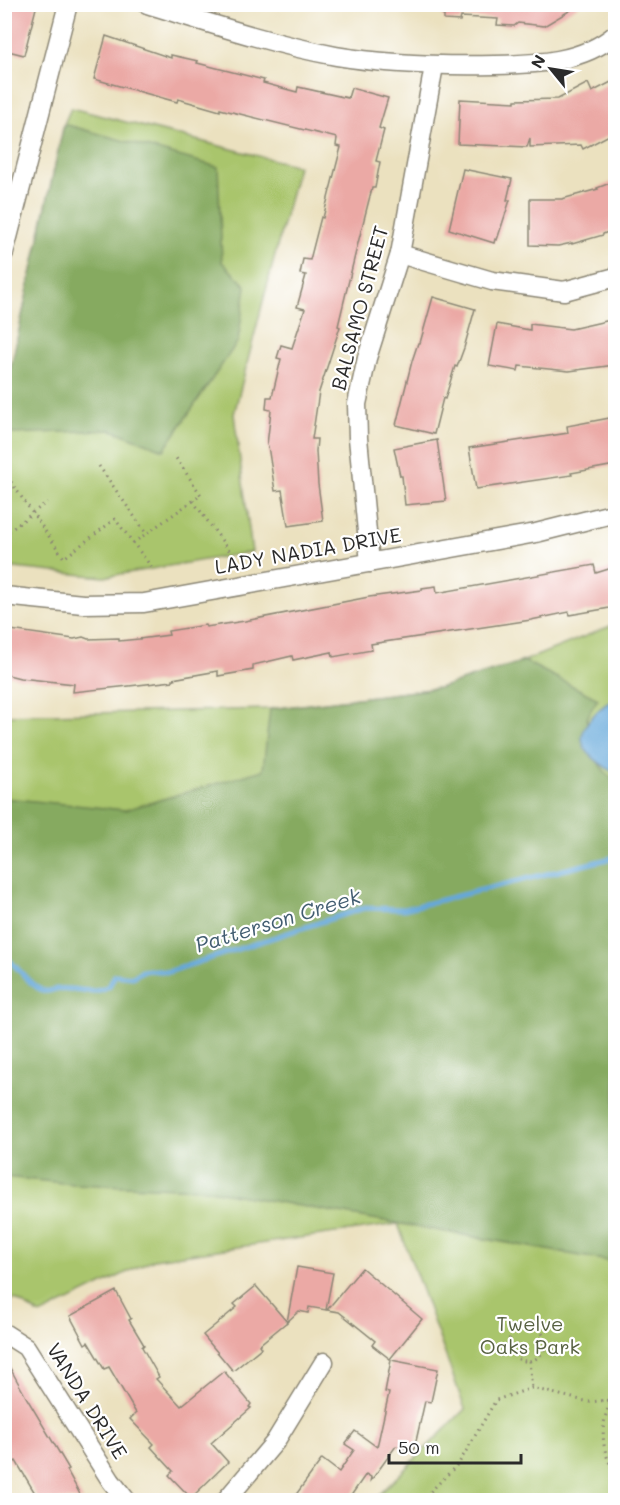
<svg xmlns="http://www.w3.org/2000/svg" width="620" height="1505" viewBox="0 0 620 1505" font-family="Mali,sans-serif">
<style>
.green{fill:#a9c56c;stroke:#6a784c;stroke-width:1.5}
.forest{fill:#86aa60;stroke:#586a46;stroke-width:1.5}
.water{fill:#65a8da;stroke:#486a82;stroke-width:1.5}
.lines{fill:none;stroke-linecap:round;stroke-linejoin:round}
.stream{stroke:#65a8da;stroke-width:5}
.building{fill:#eba9a5}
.minor-casing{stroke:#8b8675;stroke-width:21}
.path{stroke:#8b8675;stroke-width:3;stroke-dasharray:1.5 4.5;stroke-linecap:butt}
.minor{stroke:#fff;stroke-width:18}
.labels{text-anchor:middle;stroke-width:4.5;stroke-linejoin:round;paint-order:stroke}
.street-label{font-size:20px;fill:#2b2b2b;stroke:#fff}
.park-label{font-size:20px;fill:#576142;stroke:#fff}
.water-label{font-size:21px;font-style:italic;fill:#425d71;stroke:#fff}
</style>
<rect width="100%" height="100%" fill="#fff"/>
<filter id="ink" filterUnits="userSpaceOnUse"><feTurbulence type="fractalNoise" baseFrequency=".0167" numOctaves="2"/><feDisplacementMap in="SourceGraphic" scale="12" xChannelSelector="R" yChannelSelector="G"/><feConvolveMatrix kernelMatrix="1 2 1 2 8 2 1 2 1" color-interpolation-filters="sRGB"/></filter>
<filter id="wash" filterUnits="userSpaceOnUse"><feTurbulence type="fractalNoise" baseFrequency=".008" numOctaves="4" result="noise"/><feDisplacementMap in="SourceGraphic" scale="24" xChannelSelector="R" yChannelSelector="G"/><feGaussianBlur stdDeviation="1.35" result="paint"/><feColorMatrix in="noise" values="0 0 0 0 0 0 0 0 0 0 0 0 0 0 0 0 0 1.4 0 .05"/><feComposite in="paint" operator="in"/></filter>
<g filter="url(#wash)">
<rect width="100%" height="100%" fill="#ebe1bf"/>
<g class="green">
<polygon points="71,108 298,166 234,414 252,552 104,577 5,567 5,394 64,124"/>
<polygon points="615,624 615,1500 374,1500 465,1409 398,1224 154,1259 40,1315 15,1299 5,1304 5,715 270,709 439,688 524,661"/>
</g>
<g class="forest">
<polygon points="64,124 218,167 222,262 246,286 238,341 164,450 112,430 14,434 5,427 5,394"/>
<path d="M524 661 598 699C594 705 588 713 587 720 586 741 598 770 616 782L615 1262 204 1189 73 1184 5 1177 4 798 125 810 263 770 270 709 439 688Z"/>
</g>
<path class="water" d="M615 698V774C606 767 593 760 586 750 572 730 600 707 615 698Z"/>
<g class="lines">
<path class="stream" d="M4 956C18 966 28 985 44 991 49 992 53 989 57 989 70 988 83 991 96 991 100 990 105 988 109 986L115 975 133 977 142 971 150 970 168 972 364 908 404 909 616 857"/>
</g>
<g id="blocks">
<g class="building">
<polygon points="4,4 37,4 24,55 4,50"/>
<polygon points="442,4 581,4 544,26 518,23 514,26 497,25 498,19 461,17 460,21 444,20 444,16 442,15"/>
<polygon points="106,36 171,58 171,55 198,61 197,63 264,80 263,83 297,92 298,87 348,98 351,88 388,98 379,128 384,130 376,161 380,162 375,188 372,188 356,251 338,326 340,327 319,392 312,439 317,439 316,451 318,484 323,521 288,526 282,490 275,491 268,446 267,445 271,410 266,409 267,397 272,397 281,359 277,358 281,345 292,348 305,309 297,307 306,275 300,274 303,259 310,260 321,217 323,218 341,147 336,146 337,138 220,109 220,111 178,99 177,102 94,79"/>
<polygon points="615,80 615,132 583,149 581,145 530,147 530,138 527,147 458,144 460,99 515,102 515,100 558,99 588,83 592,92"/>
<polygon points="463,169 512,179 507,200 510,200 497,240 495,239 494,243 449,229"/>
<polygon points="615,181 615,229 603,234 603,235 572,244 572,243 558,246 530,245 530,199 562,199 598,189 597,188"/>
<polygon points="433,297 475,309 464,348 457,367 455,366 445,399 443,398 434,434 396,425 412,361 418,343 420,343"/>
<polygon points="615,319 615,365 569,371 519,366 518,371 489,366 497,324 530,330 530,324 571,329"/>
<polygon points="615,417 615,465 571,473 572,475 476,489 469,448 568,433 567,426"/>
<polygon points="437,440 446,501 405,505 402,476 400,476 394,448"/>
<polygon points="594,565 596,573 615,567 615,607 570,615 569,612 531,620 371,644 372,650 333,657 332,652 293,660 292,656 253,665 253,670 218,676 218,671 173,679 173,681 120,687 73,692 74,684 20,678 4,674 4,629 74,639 83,637 88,639 119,638 119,641 139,639 169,635 168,631 205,625 206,627 245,621 369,597 422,590 422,588 436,586 437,593"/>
<polygon points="297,1267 333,1273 326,1310 309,1307 308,1313 299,1311 287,1322"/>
<polygon points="362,1268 422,1319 390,1359 372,1345 375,1341 339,1312 327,1310"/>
<polygon points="256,1286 287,1322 259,1345 261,1348 233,1371 203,1335 237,1307 234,1304"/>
<polygon points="116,1291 131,1319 129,1320 144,1345 142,1347 159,1377 156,1379 181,1406 224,1371 251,1404 249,1407 251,1408 211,1443 228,1462 191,1498 169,1475 173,1471 151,1447 154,1444 130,1419 136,1413 109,1367 104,1369 88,1342 85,1344 70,1316"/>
<polygon points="4,1357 26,1397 69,1469 67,1470 83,1500 39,1500 16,1461 11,1464 4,1452"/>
<polygon points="391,1360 438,1369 431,1402 425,1401 414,1450 396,1446 370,1482 371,1477 366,1474 348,1500 292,1500 322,1459 339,1472 354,1450 345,1444 355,1431 377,1447 389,1393 385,1392"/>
</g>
</g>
</g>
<g filter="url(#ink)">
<use href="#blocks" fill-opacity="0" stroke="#8b8675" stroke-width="1.5"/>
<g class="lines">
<g class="minor-casing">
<g id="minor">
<path d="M147 4C209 23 272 44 336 56 389 65 441 66 495 65 536 64 582 63 616 34"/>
<polyline points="4,253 68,4"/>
<polyline points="400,254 492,281 564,291 616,277"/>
<polyline points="370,563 358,438 357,404 367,358 400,254 434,66"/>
<polyline points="4,596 83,604 144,603 536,533 616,513"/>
<polyline points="4,1333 26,1347 111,1481 126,1500"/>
<polyline points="226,1500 275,1442 324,1362"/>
</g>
</g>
<g class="path">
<polyline points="99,466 146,533"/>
<polyline points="4,472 64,558 115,519 153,569"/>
<polyline points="193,501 233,556"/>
<polyline points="4,535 47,502"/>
<polyline points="133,543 201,495 174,455"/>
<circle cx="527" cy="1343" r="18"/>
<polyline points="529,1361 532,1388"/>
<path d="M616 1393C600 1416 598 1450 616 1473"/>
<polyline points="422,1500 459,1463 496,1400 532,1388 589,1402 610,1400"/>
</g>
<use href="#minor" class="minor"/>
</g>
</g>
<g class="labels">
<g class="street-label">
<text transform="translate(360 308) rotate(-75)" y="7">BALSAMO STREET</text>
<text transform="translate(308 551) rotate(-10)" y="7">LADY NADIA DRIVE</text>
<text transform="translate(87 1401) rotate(58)" y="7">VANDA DRIVE</text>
</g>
<g class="park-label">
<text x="530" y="1331">Twelve<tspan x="530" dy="23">Oaks Park</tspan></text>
</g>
<g class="water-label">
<text transform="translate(278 921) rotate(-17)" y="7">Patterson Creek</text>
</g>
</g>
<rect width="620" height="1505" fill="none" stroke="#fff" stroke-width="24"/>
<g transform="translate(551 69) rotate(300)" stroke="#ffffff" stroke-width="4.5" paint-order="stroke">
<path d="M0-4.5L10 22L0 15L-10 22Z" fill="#2b2b2b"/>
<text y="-9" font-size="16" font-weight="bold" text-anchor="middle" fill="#2b2b2b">N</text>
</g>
<path d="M389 1454v9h132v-9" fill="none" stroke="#2b2b2b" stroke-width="3"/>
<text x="398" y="1454" font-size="18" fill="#2b2b2b" stroke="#ffffff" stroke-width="4.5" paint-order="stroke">50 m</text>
</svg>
